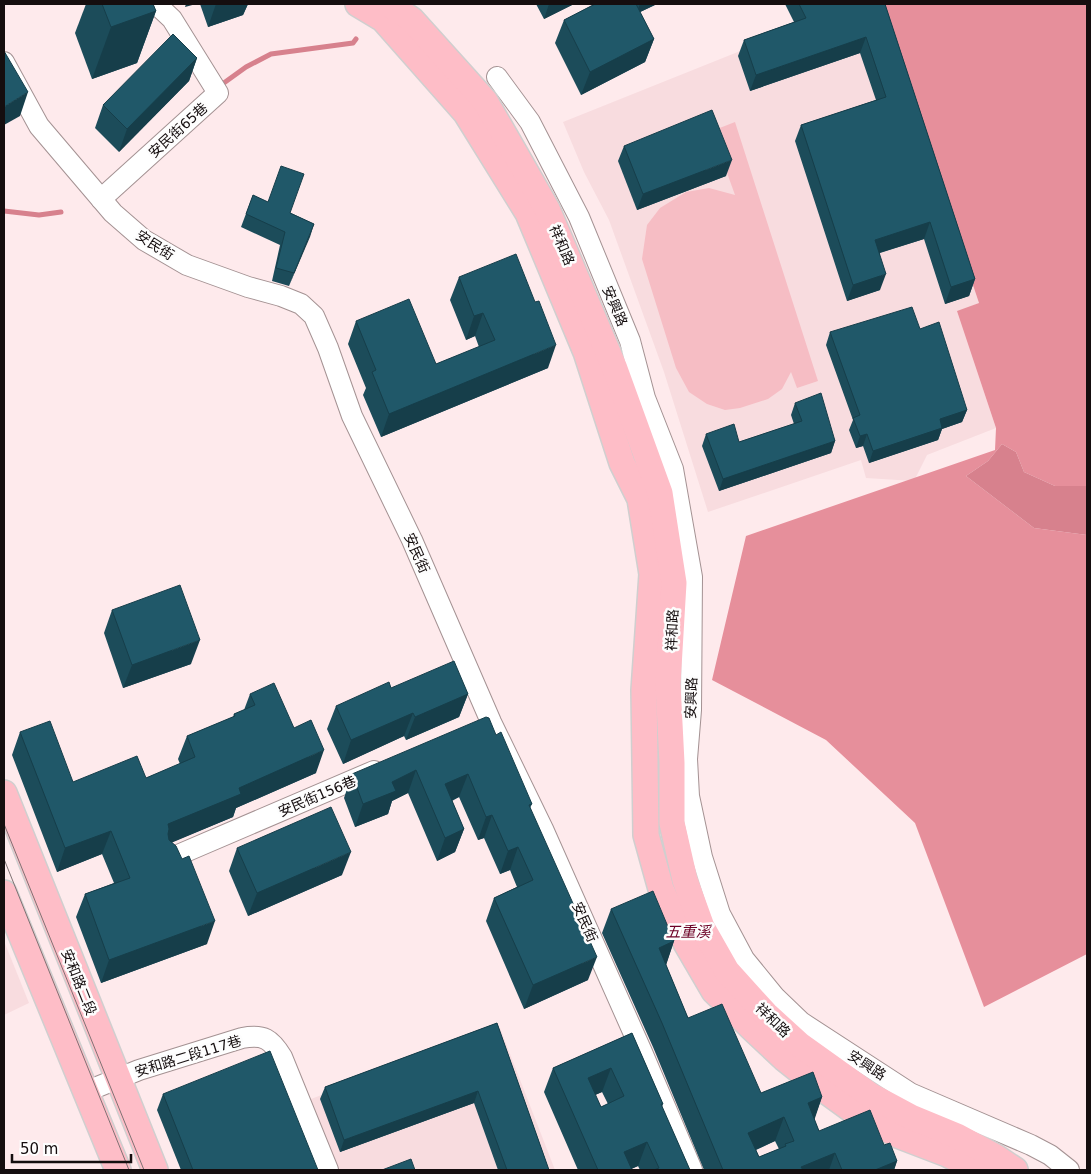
<svg xmlns="http://www.w3.org/2000/svg" width="1091" height="1174" viewBox="0 0 1091 1174" font-family="'DejaVu Sans','Noto Sans TC',sans-serif">
<style>
.built{fill:#f8dcdf}
.green{fill:#f6bdc4}
.forest{fill:#e68f9b}
.water{fill:#d7818d}
.lines{fill:none;stroke-linecap:round;stroke-linejoin:round}
.stream{stroke:#d7818d;stroke-width:5}
.minor-casing{stroke:#a49293;stroke-width:22}
.major-casing{stroke:#d0cfcf;stroke-width:28}
.minor{stroke:#fff;stroke-width:20}
.major{stroke:#febdc7;stroke-width:25}
.tram{stroke:#7f7273;stroke-width:1}
.wall{fill:#1c4c5a;fill-rule:evenodd}
.shaded-wall{fill:#163e4a}
.building{fill:#205869;stroke:#163e4a;fill-rule:evenodd}
.labels{text-anchor:middle;stroke-width:5;stroke-linejoin:round;paint-order:stroke}
.street-label{font-size:14px;fill:#150e0f;stroke:#fdfdfd}
.water-label{font-size:15px;font-style:italic;fill:#6c0026;stroke:#fdfdfd}
</style>
<rect width="100%" height="100%" fill="#feeaec"/>
<g class="built">
<polygon points="858,4 879,4 979,303 958,312 996,428 927,455 914,481 866,478 861,460 708,512 664,372 609,220 584,172 563,122"/>
<polygon points="4,941 29,1003 4,1015"/>
<polygon points="500,1028 555,1170 312,1170 287,1108"/>
</g>
<polygon class="green" points="735,122 818,381 797,388 791,372 782,389 768,399 740,408 725,410 707,404 689,392 676,368 642,259 647,225 660,208 686,192 709,188 735,195 712,131"/>
<polygon class="forest" points="879,4 1087,4 1087,486 1055,486 1024,472 1016,452 1002,444 988,461 966,476 1034,528 1087,535 1087,954 984,1007 915,823 826,740 712,680 746,536 995,450 996,428 957,311 979,303"/>
<polygon class="water" points="1002,444 1016,452 1024,472 1055,486 1087,486 1087,535 1034,528 966,476 988,461"/>
<g class="lines">
<g class="stream">
<polyline points="221,85 246,67 271,54 353,43 356,39"/>
<polyline points="4,211 39,215 61,212"/>
</g>
<g class="minor-casing">
<g id="minor">
<polyline points="4,62 39,126 113,213 144,240 187,265 248,287 281,296 301,304 314,316 328,348 352,416 412,540 491,722 543,829 642,1052 692,1170"/>
<polyline points="497,77 530,122 579,217 630,341 645,398 673,469 692,577 691,710 687,759 689,796 702,857 720,914 744,959 775,997 801,1022 910,1093 1031,1145 1050,1155 1069,1170"/>
<polyline points="101,199 218,93 172,19 156,4"/>
<polyline points="171,858 374,771"/>
<path d="M85 1092 139 1070 242 1038C264 1034 271 1039 282 1057L328 1170"/>
</g>
</g>
<g class="major-casing">
<g id="major">
<polyline points="358,4 383,19 466,113 528,213 586,352 622,463 640,499 652,574 644,690 646,835 661,889 686,943 714,991 754,1030 785,1059 819,1086 859,1115 900,1136 947,1154 979,1170"/>
<polyline points="389,4 412,20 485,101 547,209 615,369 660,493 674,583 668,684 672,763 672,823 685,880 702,927 727,971 766,1014 800,1045 870,1095 911,1117 957,1136 994,1156 1015,1170"/>
<polyline points="4,793 155,1170"/>
<polyline points="4,893 118,1170"/>
</g>
</g>
<use href="#minor" class="minor"/>
<use href="#major" class="major"/>
<g class="tram">
<polyline points="4,824 144,1170"/>
<polyline points="4,859 129,1170"/>
</g>
</g>
<g class="wall">
<polygon points="86,4 153,4 156,11 137,63 92,79 75,33"/>
<polygon points="200,4 248,4 243,15 208,27"/>
<polygon points="536,4 574,4 544,19"/>
<polygon points="595,4 657,4 640,12 654,39 645,62 581,95 555,43 564,20"/>
<polygon points="785,4 885,4 975,279 969,296 945,304 924,239 880,253 880,290 847,301 795,141 801,125 876,100 860,53 750,91 738,56 744,40 794,22"/>
<polygon points="197,58 189,81 119,152 95,128 103,105"/>
<polygon points="624,146 726,176 637,210 618,161"/>
<polygon points="253,195 314,224 289,286 272,281 280,245 241,227"/>
<polygon points="459,277 548,368 381,437 363,395 366,388 348,344 356,321 436,364 479,347 475,336 466,340 450,300"/>
<polygon points="920,329 967,410 962,422 942,429 938,440 869,463 863,446 856,448 849,430 853,420 826,345 830,332"/>
<polygon points="795,403 835,441 831,453 719,491 702,446 706,434 739,442 794,424 791,415"/>
<polygon points="112,610 191,664 123,688 104,633"/>
<polygon points="391,688 468,694 459,717 406,740 404,736 343,764 327,729 336,706"/>
<polygon points="250,694 294,728 316,773 236,808 233,817 172,842 207,944 101,983 76,917 85,894 114,883 102,854 57,872 12,755 20,732 73,782 146,778 180,764 178,759 187,736 233,717 234,714 244,710"/>
<polygon points="496,735 532,804 530,808 588,980 524,1009 486,921 494,898 517,887 510,870 500,874 484,838 478,840 459,797 452,801 464,829 455,852 437,861 408,793 392,801 388,814 355,827 344,798 352,774"/>
<polygon points="237,848 342,875 248,916 229,871"/>
<path d="M611 909 674 941 666 965 688 1018 761 1093 822 1097 814 1119 819 1131 884 1145 897 1161 894 1170H704L653 1047 602 933ZM775 1141 779 1149 759 1157 756 1150Z"/>
<polygon points="497,1023 549,1170 498,1170 474,1103 340,1152 320,1099 325,1087"/>
<path d="M632 1033 663 1104 662 1107 690 1170H640L638 1166 631 1169 632 1170H578L544 1092 553 1068ZM602 1092 608 1104 601 1107 595 1095Z"/>
<polygon points="163,1094 318,1170 181,1170 157,1110"/>
</g>
<g class="shaded-wall">
<polygon points="186,4 196,4 185,7"/>
<polygon points="216,4 248,4 243,15 208,27"/>
<polygon points="549,4 574,4 544,19"/>
<polygon points="640,4 657,4 636,14"/>
<polygon points="156,11 137,63 92,79 111,27"/>
<polygon points="866,37 860,53 750,91 756,75"/>
<polygon points="654,39 645,62 581,95 590,72"/>
<polygon points="197,58 189,81 119,152 127,129"/>
<polygon points="28,92 20,116 4,125 4,107"/>
<polygon points="732,160 726,176 637,210 643,194"/>
<polygon points="930,222 924,239 869,256 875,240"/>
<polygon points="314,224 310,237 289,286 294,273"/>
<polygon points="886,274 880,290 847,301 853,285"/>
<polygon points="975,279 969,296 945,304 951,287"/>
<polygon points="483,313 475,336 466,340 474,316"/>
<polygon points="556,345 548,368 381,437 389,414"/>
<polygon points="967,410 962,422 942,429 938,440 869,463 873,451 940,419"/>
<polygon points="867,434 863,446 856,448 860,436"/>
<polygon points="835,441 831,453 719,491 723,479"/>
<polygon points="200,640 191,664 123,688 132,665"/>
<polygon points="468,694 459,717 406,740 415,717"/>
<polygon points="413,713 404,736 343,764 351,740"/>
<polygon points="324,750 316,773 236,808 233,817 159,848 168,824 239,788"/>
<polygon points="416,770 408,793 392,801 388,814 355,827 363,804 392,782"/>
<polygon points="468,774 459,797 436,807 445,784"/>
<polygon points="492,815 484,838 478,840 486,817"/>
<polygon points="464,829 455,852 437,861 445,838"/>
<polygon points="111,831 102,854 57,872 65,848"/>
<polygon points="518,847 510,870 500,874 508,851"/>
<polygon points="351,852 342,875 248,916 257,893"/>
<polygon points="215,921 207,944 101,983 109,960"/>
<polygon points="674,941 666,965 659,948"/>
<polygon points="597,957 588,980 524,1009 533,985"/>
<polygon points="611,1068 602,1092 579,1102 588,1078"/>
<polygon points="478,1091 474,1103 340,1152 344,1140"/>
<polygon points="822,1097 814,1121 808,1103"/>
<polygon points="784,1117 775,1141 739,1157 748,1133"/>
<polygon points="647,1142 638,1166 629,1170 624,1152"/>
<polygon points="835,1153 829,1170 800,1170 801,1167"/>
<polygon points="897,1161 894,1170 875,1170"/>
</g>
<g class="building">
<polygon points="102,4 153,4 156,11 111,27"/>
<polygon points="595,4 636,4 654,39 590,72 564,20"/>
<polygon points="799,4 885,4 975,279 951,287 930,222 875,240 886,274 853,285 801,125 886,97 866,37 756,75 744,40 806,18"/>
<polygon points="173,34 197,58 127,129 103,105"/>
<polygon points="4,51 28,92 4,107"/>
<polygon points="712,110 732,160 643,194 624,146"/>
<polygon points="281,166 304,174 290,213 314,224 294,273 276,268 285,232 246,214 253,195 268,202"/>
<polygon points="516,254 535,302 539,301 556,345 389,414 372,372 376,370 356,321 409,299 436,364 495,340 483,313 474,316 459,277"/>
<polygon points="912,307 920,329 939,322 967,410 940,419 942,428 873,451 867,434 860,436 853,418 860,415 830,332"/>
<polygon points="821,393 835,441 723,479 706,434 734,424 739,442 802,421 795,403"/>
<polygon points="180,585 200,640 132,665 112,610"/>
<polygon points="454,661 468,694 415,717 413,713 351,740 336,706 389,682 391,688"/>
<polygon points="274,683 294,728 311,720 324,750 239,788 241,794 168,824 169,829 168,834 169,840 176,846 182,859 189,856 215,921 109,960 85,894 130,878 111,831 65,848 20,732 50,721 73,782 137,756 146,778 195,757 187,736 235,716 234,714 255,705 250,694"/>
<polygon points="486,717 489,718 496,735 501,732 532,804 529,805 597,957 533,985 494,898 533,880 518,847 508,851 492,815 486,817 468,774 445,784 464,829 445,838 416,770 392,782 396,791 363,804 352,774"/>
<polygon points="331,807 351,852 257,893 237,848"/>
<path d="M653 891 674 941 659 948 688 1018 722 1004 761 1093 813 1072 822 1097 808 1103 819 1131 870 1110 884 1145 890 1143 897 1161 875 1170H842L835 1153 801 1167 803 1170H723L662 1023 611 909ZM784 1117 794 1141 785 1144 786 1146 759 1157 748 1133Z"/>
<polygon points="497,1023 549,1170 507,1170 478,1091 344,1140 325,1087"/>
<path d="M632 1033 663 1104H661L690 1170H654L659 1168 647 1142 624 1152 632 1170H598L553 1068ZM611 1068 624 1096 601 1107 588 1078Z"/>
<polygon points="270,1051 318,1170 193,1170 163,1094"/>
<polygon points="411,1159 415,1170 382,1170"/>
</g>
<g class="labels">
<g class="street-label">
<text transform="translate(178 130) rotate(-42)" y="5">安民街65巷</text>
<text transform="translate(155 245) rotate(33)" y="5">安民街</text>
<text transform="translate(562 245) rotate(67)" y="5">祥和路</text>
<text transform="translate(615 306) rotate(67)" y="5">安興路</text>
<text transform="translate(417 553) rotate(66)" y="5">安民街</text>
<text transform="translate(672 630) rotate(-87)" y="5">祥和路</text>
<text transform="translate(691 698) rotate(-88)" y="5">安興路</text>
<text transform="translate(317 796) rotate(-23)" y="5">安民街156巷</text>
<text transform="translate(585 922) rotate(66)" y="5">安民街</text>
<text transform="translate(79 982) rotate(68)" y="5">安和路二段</text>
<text transform="translate(773 1020) rotate(44)" y="5">祥和路</text>
<text transform="translate(188 1056) rotate(-17)" y="5">安和路二段117巷</text>
<text transform="translate(867 1065) rotate(33)" y="5">安興路</text>
</g>
<g class="water-label">
<text x="688" y="937">五重溪</text>
</g>
</g>
<rect width="1091" height="1174" fill="none" stroke="#150e0f" stroke-width="10"/>
<path d="M12 1154v8h119v-8" fill="none" stroke="#150e0f" stroke-width="2.5"/>
<text x="20" y="1154" font-size="15" fill="#150e0f" stroke="#fdfdfd" stroke-width="4" paint-order="stroke">50 m</text>
</svg>
